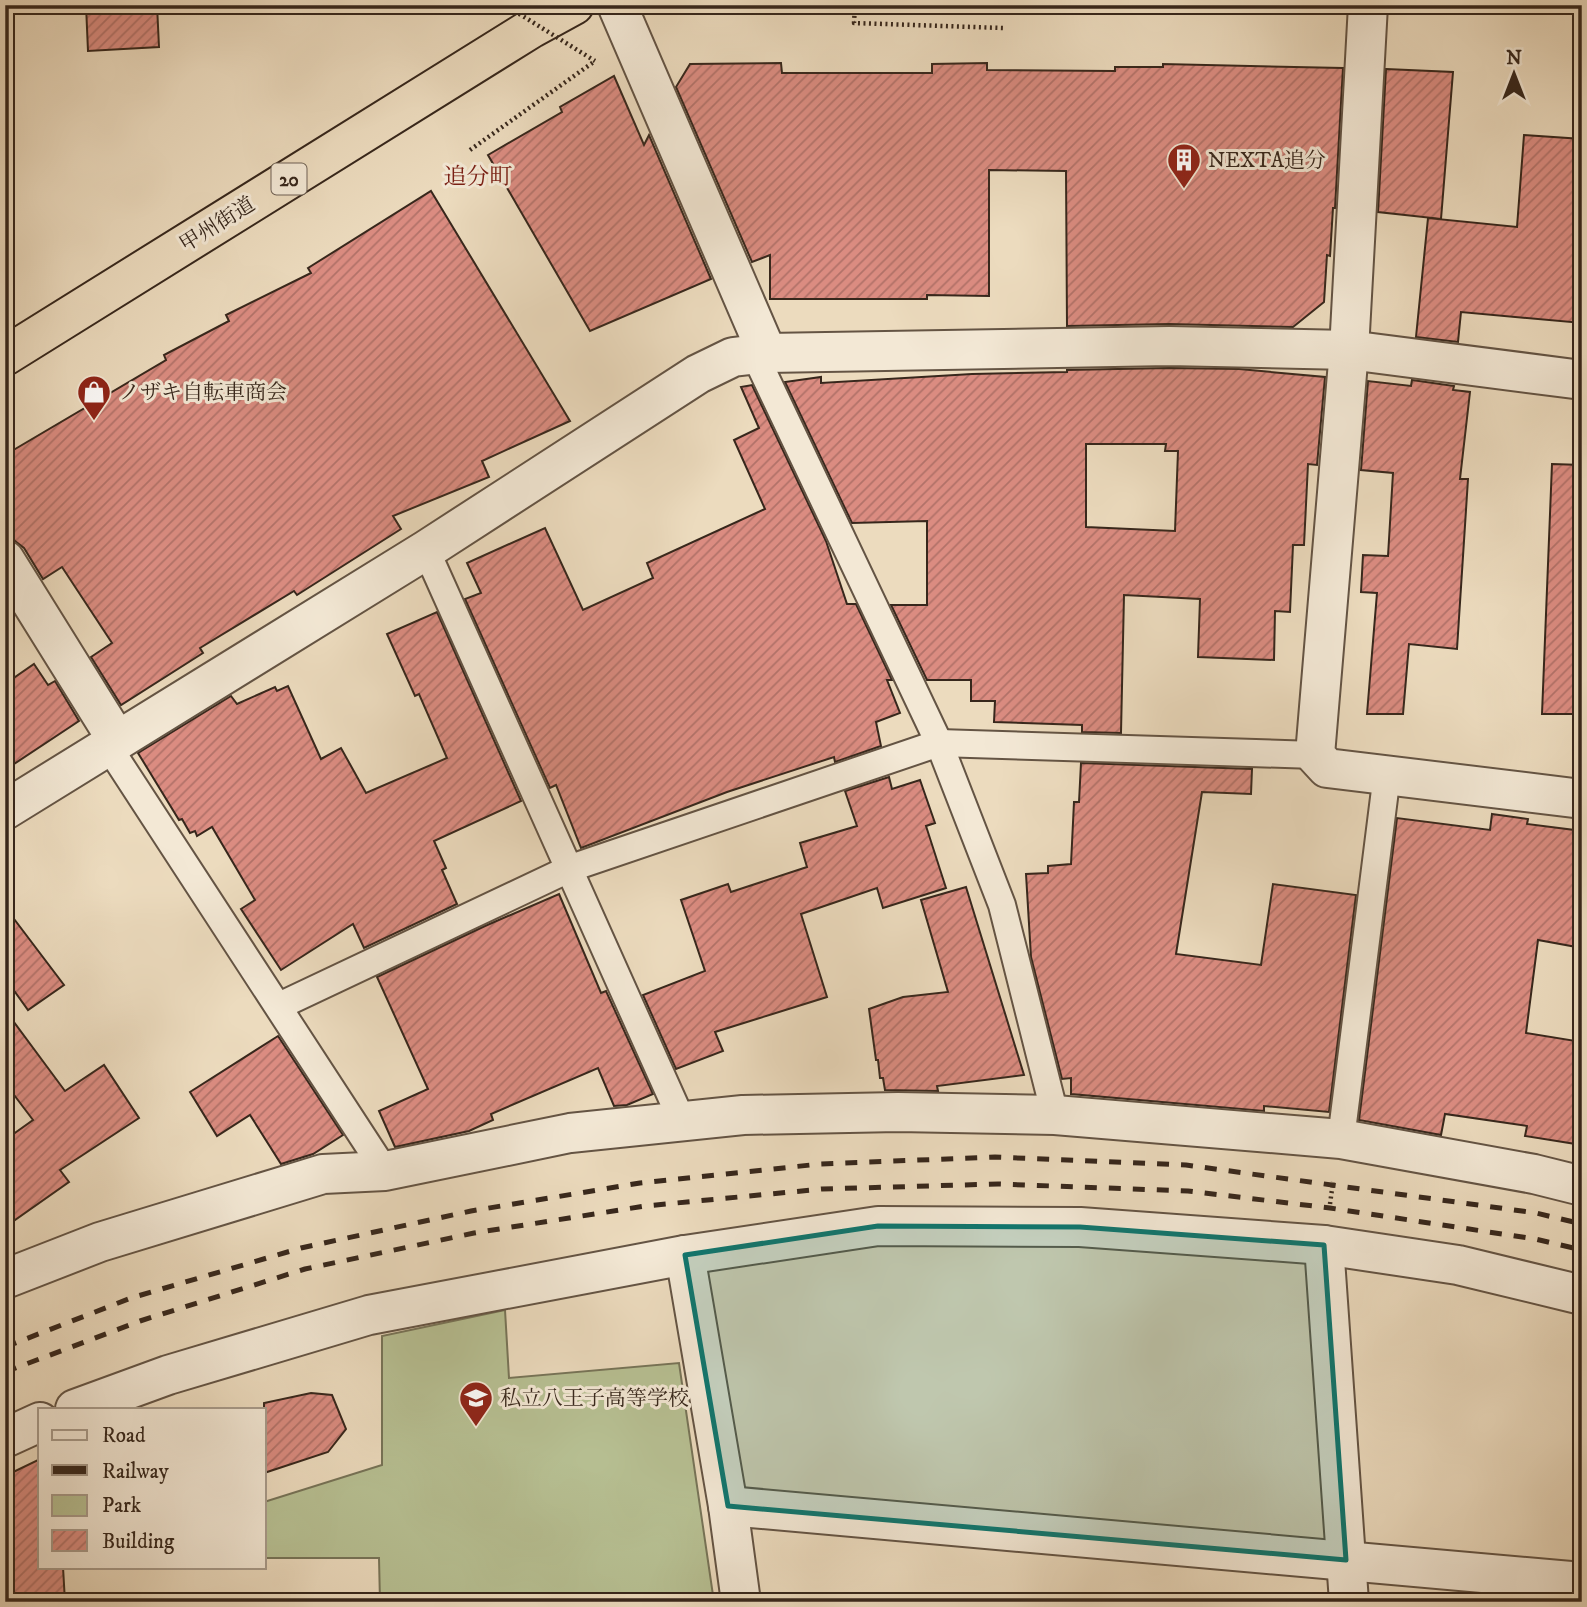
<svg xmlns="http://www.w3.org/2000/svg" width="1587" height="1607" viewBox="0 0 1587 1607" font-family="'IM FELL DW Pica','Noto Serif JP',serif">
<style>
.park{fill:#b7c093;stroke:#777458;stroke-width:2}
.building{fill:url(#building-hatch);stroke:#37271c;stroke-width:2;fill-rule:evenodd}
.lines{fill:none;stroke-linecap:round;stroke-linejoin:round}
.service-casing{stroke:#645444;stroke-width:30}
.minor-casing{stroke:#645444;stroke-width:42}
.tertiary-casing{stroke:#645444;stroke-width:42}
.trunk-casing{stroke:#37271c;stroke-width:42}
.path{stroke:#37271c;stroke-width:4.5;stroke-dasharray:2 3.5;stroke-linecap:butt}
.service{stroke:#f3e8d5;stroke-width:26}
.minor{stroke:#f3e8d5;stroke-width:38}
.tertiary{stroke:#f3e8d5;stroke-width:38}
.trunk{stroke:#ecdbbe;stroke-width:38}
.rail{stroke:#37271c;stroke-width:5;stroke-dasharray:12 12;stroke-linecap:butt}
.path-bridge{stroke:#37271c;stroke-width:4.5;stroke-dasharray:2 3.5;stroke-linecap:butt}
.marked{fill:#0f766e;fill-opacity:0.2;stroke:#0f766e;stroke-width:5;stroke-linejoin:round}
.labels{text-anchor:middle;stroke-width:6;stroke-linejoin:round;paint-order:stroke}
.shield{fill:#f3e8d5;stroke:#6f6154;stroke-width:2}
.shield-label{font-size:19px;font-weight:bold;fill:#37271c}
.poi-label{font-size:21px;fill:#37271c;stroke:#f3e8d5;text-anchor:start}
.street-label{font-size:21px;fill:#37271c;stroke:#f3e8d5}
.neighbourhood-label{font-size:23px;fill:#7a1f14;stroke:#f3e8d5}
</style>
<defs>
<pattern id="building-hatch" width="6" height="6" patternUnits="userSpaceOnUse" patternTransform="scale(1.75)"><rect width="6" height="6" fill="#db8c81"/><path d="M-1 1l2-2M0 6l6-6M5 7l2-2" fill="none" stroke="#b27269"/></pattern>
</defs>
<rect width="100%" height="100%" fill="#ecdbbe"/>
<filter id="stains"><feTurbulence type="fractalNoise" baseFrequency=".00286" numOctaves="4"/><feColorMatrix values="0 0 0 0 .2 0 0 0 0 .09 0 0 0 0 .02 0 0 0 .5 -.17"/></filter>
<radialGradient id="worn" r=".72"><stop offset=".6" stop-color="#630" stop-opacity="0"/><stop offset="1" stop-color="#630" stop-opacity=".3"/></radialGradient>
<polygon class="park" points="505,1310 509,1378 679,1363 714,1602 380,1602 379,1558 264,1558 264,1502 382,1465 382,1336"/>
<g class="building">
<polygon points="86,5 157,5 159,47 88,51"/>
<polygon points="781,63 782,73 932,73 932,64 987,63 987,70 1115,71 1115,67 1163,67 1163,64 1343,68 1335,208 1333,208 1330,256 1327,255 1324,302 1293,327 1169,324 1067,326 1066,171 989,170 989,296 927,295 927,299 770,299 770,255 752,262 676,87 690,64"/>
<polygon points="1386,69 1453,72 1441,219 1378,212"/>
<polygon points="614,76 644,145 649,135 711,279 590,331 488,155 562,112 560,107"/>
<polygon points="1524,135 1582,139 1582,323 1461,312 1458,342 1416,337 1428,218 1517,227"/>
<polygon points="431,191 570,421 482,461 489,477 393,516 401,529 297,595 294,591 200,648 203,653 121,705 91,657 112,643 62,567 43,579 24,548 15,541 5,526 5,455 166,360 164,355 229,321 226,315 311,273 308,268"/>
<path d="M1169 368 1239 369 1325 377 1317 465 1308 464 1304 545H1293L1290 612 1275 611 1274 660 1198 657 1200 599 1124 595 1121 733 1082 732V725L994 722 995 701H971V680H927L891 605H927V521L852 523 785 382 821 377V383L972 374 1067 372V370ZM1086 444H1166L1165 451H1178L1175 531 1086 527Z"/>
<polygon points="1412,380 1454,386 1453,390 1470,392 1460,479 1468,479 1457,649 1409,644 1403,714 1367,714 1377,593 1361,592 1363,555 1388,556 1393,473 1361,470 1368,381 1411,386"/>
<polygon points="752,385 826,541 847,604 856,604 892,680 887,680 900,713 876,722 881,746 835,762 834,757 727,792 581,848 556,785 550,788 465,599 481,593 467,563 545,528 583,610 653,578 647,563 765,509 734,440 759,428 741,387"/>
<polygon points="1552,464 1582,465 1582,714 1542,714"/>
<polygon points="437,612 521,801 434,841 446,868 442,870 457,904 364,948 353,924 281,970 241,909 255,900 212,827 197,836 195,831 190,833 182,819 179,820 138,753 231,696 237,704 275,687 277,691 288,686 321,759 341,748 366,793 447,758 419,694 415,696 387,634"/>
<polygon points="34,664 48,685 55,681 79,721 5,770 5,684"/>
<polygon points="1081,763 1252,769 1251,794 1202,792 1176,954 1261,965 1273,884 1356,895 1329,1112 1264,1106 1264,1111 1071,1094 1071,1078 1062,1079 1031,957 1026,874 1048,873 1048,866 1071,864 1074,802 1079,802"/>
<polygon points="889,777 892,789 920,780 935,823 926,826 946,888 883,908 877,888 801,914 827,997 715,1032 723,1051 676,1069 643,995 705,971 681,900 728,884 731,892 807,867 800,843 857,826 845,791"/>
<polygon points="1492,814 1528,819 1527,824 1582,831 1582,948 1538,940 1526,1033 1582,1042 1582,1145 1525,1136 1527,1126 1445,1114 1441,1135 1359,1120 1397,818 1490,830"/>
<polygon points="966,887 1024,1075 937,1086 938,1091 885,1090 883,1078 880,1078 878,1060 876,1060 869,1009 903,997 948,992 921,900"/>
<polygon points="559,894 601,993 606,991 653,1094 627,1105 614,1106 598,1068 491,1114 493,1120 469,1131 395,1147 379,1111 428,1089 377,977 485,926"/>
<polygon points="5,907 64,985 28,1010 5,978"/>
<polygon points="5,1010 65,1091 104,1065 139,1118 60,1170 69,1182 5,1227 5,1140 33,1120 5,1083"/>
<polygon points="278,1036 343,1135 313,1154 281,1164 250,1115 217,1136 190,1092"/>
<polygon points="311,1393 332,1395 346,1429 328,1452 264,1473 264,1403"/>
<polygon points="40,1459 40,1567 63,1567 65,1602 5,1602 5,1476"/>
</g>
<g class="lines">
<g class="service-casing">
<g id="service">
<polyline points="754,353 939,743 1002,905 1055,1115"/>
<polyline points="426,550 682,1121"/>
<polyline points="108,746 385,1171"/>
<polyline points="279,1006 571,868 939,743 1315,755"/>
<polyline points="1341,1139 1387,774"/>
</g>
</g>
<g class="minor-casing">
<g id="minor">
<polyline points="617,5 767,353"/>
<polyline points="1368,5 1349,350 1315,755 1327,768 1582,799"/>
<polyline points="5,560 117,740"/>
<polyline points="1324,1245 1349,1602"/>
<polyline points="685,1255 728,1506 741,1602"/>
<polyline points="5,1279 100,1242 323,1174 385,1171 570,1133 743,1115 898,1112 1055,1115 1341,1139 1534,1174 1582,1186"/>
<polyline points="75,1409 168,1375 369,1315 685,1255 878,1226 1080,1227 1324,1245 1458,1265 1582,1295"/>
<polyline points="5,1438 40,1422"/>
<polyline points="728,1506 1582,1582"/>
</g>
</g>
<g class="tertiary-casing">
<polyline id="tertiary" points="5,810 426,550 698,374 733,357 767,353 1169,346 1349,350 1582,380"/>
</g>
<g class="trunk-casing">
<polyline id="trunk" points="5,356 532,28 574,5"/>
</g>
<g class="path">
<polyline points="401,5 415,9"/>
<polyline points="855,5 854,23 1003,28"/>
<polyline points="470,150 595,61"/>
<polyline points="1330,1204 1333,1182"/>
</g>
<use href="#service" class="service"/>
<use href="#minor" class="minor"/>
<use href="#tertiary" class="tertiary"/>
<use href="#trunk" class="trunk"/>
<g class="rail">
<polyline points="5,1347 131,1298 301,1248 471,1211 640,1183 820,1164 995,1157 1186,1165 1536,1213 1582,1224"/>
<polyline points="5,1372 140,1321 305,1269 474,1233 645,1206 822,1189 998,1184 1188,1191 1330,1208 1535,1239 1582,1250"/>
</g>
<polyline class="path-bridge" points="505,5 595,61"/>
</g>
<path class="marked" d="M878 1226 1080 1227 1324 1245 1346 1560 728 1506 685 1255Z"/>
<defs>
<g id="building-pin" transform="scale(1.75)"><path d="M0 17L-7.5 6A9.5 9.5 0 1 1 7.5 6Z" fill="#8f2418" stroke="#f3e8d5"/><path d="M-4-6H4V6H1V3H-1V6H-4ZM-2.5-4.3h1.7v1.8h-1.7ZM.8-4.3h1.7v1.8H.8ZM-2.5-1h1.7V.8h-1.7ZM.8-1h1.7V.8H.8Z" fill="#fff"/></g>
<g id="shop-pin" transform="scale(1.75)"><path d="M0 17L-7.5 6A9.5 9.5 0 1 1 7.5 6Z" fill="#8f2418" stroke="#f3e8d5"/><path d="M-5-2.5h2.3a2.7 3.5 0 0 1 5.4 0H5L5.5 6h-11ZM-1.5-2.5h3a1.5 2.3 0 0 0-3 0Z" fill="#fff"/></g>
<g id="school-pin" transform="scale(1.75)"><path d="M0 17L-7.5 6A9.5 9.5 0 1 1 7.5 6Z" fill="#8f2418" stroke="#f3e8d5"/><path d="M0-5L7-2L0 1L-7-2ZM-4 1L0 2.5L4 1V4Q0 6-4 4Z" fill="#fff"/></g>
</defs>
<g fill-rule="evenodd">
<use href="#building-pin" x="1184" y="160"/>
<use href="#shop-pin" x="94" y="392"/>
<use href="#school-pin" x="476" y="1398"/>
</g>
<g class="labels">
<rect class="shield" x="271.5" y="163.5" width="35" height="31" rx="5"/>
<g class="shield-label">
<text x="289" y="186">20</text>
</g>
<g class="poi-label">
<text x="1208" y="167">NEXTA追分</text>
<text x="119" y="399">ノザキ自転車商会</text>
<text x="500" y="1405">私立八王子高等学校</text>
</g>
<g class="street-label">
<text transform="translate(217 224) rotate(-32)" y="7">甲州街道</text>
</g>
<g class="neighbourhood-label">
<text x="478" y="184">追分町</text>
</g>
</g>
<rect width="1587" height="1607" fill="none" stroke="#ecdbbe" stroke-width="28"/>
<rect x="7" y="7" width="1573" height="1593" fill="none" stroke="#37271c" stroke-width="3.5"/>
<rect x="14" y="14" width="1559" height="1579" fill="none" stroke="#37271c" stroke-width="2"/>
<rect x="38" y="1408" width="228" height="161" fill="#f3e8d5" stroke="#a89b8b" stroke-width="2"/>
<rect x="52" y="1430" width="35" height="10" fill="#f3e8d5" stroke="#a89b8b" stroke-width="2"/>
<text x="102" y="1442" font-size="21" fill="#37271c">Road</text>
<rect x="52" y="1465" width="35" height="10" fill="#37271c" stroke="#a89b8b" stroke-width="2"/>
<text x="102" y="1478" font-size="21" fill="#37271c">Railway</text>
<rect x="52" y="1495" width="35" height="21" fill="#b7c093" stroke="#a89b8b" stroke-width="2"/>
<text x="102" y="1512" font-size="21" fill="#37271c">Park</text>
<rect x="52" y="1530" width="35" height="21" fill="url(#building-hatch)" stroke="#a89b8b" stroke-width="2"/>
<text x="102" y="1548" font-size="21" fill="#37271c">Building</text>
<g transform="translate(1514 74)" stroke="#f3e8d5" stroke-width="5" paint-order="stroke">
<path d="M0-5L12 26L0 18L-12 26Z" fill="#37271c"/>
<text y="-10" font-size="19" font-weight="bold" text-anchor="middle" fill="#37271c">N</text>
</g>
<rect width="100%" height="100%" filter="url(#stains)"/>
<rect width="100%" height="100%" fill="url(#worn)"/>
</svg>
